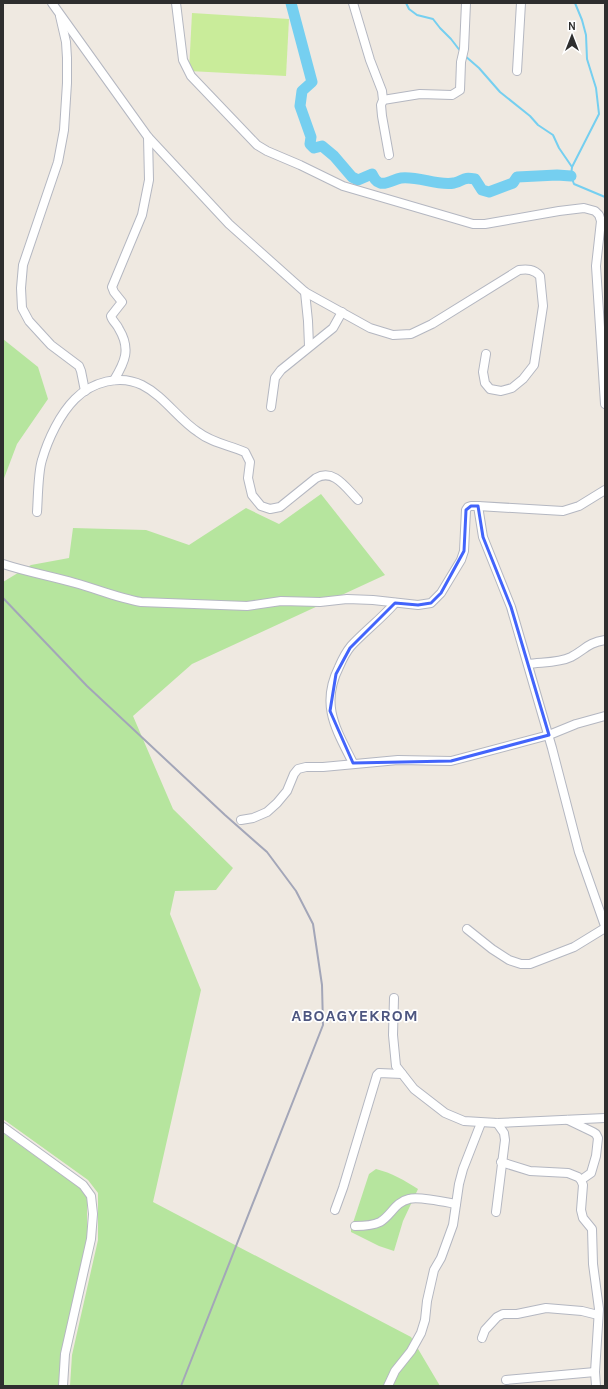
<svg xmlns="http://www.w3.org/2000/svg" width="608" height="1389" viewBox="0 0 608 1389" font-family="Karla,sans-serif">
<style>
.green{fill:#b6e59e}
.pitch{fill:#c9ec9a}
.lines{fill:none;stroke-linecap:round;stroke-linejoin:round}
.stream{stroke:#75cff0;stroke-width:2}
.river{stroke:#75cff0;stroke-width:11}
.minor-casing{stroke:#b4b7c1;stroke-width:10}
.minor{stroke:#fff;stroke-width:8}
.rail{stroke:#a3a6b8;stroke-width:2}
.marked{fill:none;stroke:#4264fb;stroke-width:3;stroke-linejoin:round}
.labels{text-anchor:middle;stroke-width:3.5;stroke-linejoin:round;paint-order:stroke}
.district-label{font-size:16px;font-weight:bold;letter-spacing:1px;fill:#4d5680;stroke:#fff}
</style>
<rect width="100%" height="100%" fill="#efe9e1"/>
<g class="green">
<polygon points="3,339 38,367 48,399 17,444 3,481"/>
<polygon points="321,494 385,575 192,664 133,716 173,809 233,868 216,890 175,891 170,914 201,990 153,1202 411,1337 440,1386 70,1386 72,1355 98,1240 98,1193 88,1180 3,1119 3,582 31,565 69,558 73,528 146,530 189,545 246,508 279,524"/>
<polygon points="3,1133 80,1188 87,1197 87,1238 61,1353 59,1386 3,1386"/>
<path d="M376 1169C392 1173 404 1180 418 1189L403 1221 394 1251 379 1246 351 1232V1229L369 1174Z"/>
</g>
<polygon class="pitch" points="192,13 289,19 286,76 189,71"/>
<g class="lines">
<g class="stream">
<polyline points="406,3 409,9 417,15 433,19 440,28 451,39 461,52"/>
<polyline points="575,3 582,20 586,35 587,59 596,88 599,114 572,167 571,176 574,184 605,197"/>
<polyline points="464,55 479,68 500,92 530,116 538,125 553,135 559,148 572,167"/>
</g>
<path class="river" d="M291 3 312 82 302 91 300 106 311 137 310 144 314 148 322 146 334 156 352 177 358 180 372 174C374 178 376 182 380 183 387 185 394 179 401 178 419 176 437 186 454 183 465 180 462 177 475 179L482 190 489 192 513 183 517 177 557 175 571 176"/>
<g class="minor-casing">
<g id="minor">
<path d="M52 3 148 137 229 224 305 292 370 328 393 335 411 334 432 324 519 270C527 269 534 269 540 276L543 306 534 365 523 379 512 388 501 391 490 389 485 383 483 372 486 354"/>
<polyline points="176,3 183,60 191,76 257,145 267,151 300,165 343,186 473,224 485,224 559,211 584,208 595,211 599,215 601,221 596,266 605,404"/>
<polyline points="353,3 370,60 382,91 383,100 381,105 382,116 389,155"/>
<polyline points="60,16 66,42 67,58 67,83 64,130 58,162 23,265 21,288 22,308 29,321 51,345 79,366 81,371 85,391"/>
<polyline points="517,71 521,3"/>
<polyline points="383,100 420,94 452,95 460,90 461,62 464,49 466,3"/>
<polyline points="305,292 308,321 309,346"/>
<path d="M114 380C125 362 131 349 119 329 117 324 112 321 111 316L122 302 114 292 112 287 142 215 149 180 148 137"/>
<polyline points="271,407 275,378 281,370 333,328 342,312"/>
<polyline points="478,506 483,537 511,607 552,748 579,852 605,926"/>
<path d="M37 512C38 498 38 472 42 460 48 439 60 414 75 399 92 382 120 374 142 385 164 396 178 419 198 432 212 443 229 445 245 452L250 462 248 478 252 495 261 506 270 509 280 507 316 478C334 468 346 488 358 500"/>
<path d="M3 564C27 572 51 576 75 583 97 589 118 598 141 602L247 606 281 601 320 602 347 599 373 600 418 605 431 603 441 593 461 560 464 551 466 510 468 507 471 506H478L563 511 579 506 605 490"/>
<path d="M528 664C542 662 559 663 571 657 586 649 587 643 605 640"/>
<path d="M353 763C336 729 320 705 339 667 342 660 346 652 351 646 365 631 381 619 395 603"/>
<polyline points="241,820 253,818 267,812 277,803 287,791 294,774 298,769 306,767 323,767 398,760 451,761 549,735 576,724 605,716"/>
<polyline points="467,929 492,949 509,960 521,964 530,964 574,947 605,928"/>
<polyline points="394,998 393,1035 396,1066 414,1089 445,1113 464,1121 497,1123 605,1118"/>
<polyline points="568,1120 593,1132 596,1134 598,1138 596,1156 591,1173 581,1180"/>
<polyline points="3,1127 83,1185 91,1196 93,1214 91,1239 65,1354 63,1386"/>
<polyline points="501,1162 530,1171 568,1173 578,1177 581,1180 583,1185 581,1210 583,1218 592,1229 593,1264 599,1309 595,1372 596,1386"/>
<polyline points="335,1210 343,1188 377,1075 379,1073 402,1074"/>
<polyline points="496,1212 505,1140 504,1133 497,1123"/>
<path d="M355 1226C363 1226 372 1226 380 1222 391 1216 395 1202 409 1199 418 1196 445 1202 456 1204"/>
<polyline points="482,1338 485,1330 497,1317 503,1314 517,1314 546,1308 582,1311 598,1315"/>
<polyline points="506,1380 595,1372"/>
<polyline points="388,1386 395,1371 411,1351 421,1333 425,1320 427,1301 434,1270 441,1258 453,1225 459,1184 463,1169 481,1123"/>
</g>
</g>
<use href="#minor" class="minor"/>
<polyline class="rail" points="3,598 87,686 225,815 267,852 296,891 313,924 322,985 323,1025 181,1386"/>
</g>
<path class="marked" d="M471 506H478L483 537 511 607 549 735 451 761 353 763 330 711 336 674 350 648 395 603 418 605 431 603 441 593 464 551 466 510Z"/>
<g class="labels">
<g class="district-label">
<text x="355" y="1021">ABOAGYEKROM</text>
</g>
</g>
<rect width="608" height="1389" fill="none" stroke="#2e2e2e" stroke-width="8"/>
<g transform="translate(572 36)" stroke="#ffffff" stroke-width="3" paint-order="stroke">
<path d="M0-3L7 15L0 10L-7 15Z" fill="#2e2e2e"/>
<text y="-6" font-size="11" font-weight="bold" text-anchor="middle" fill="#2e2e2e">N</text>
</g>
</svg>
